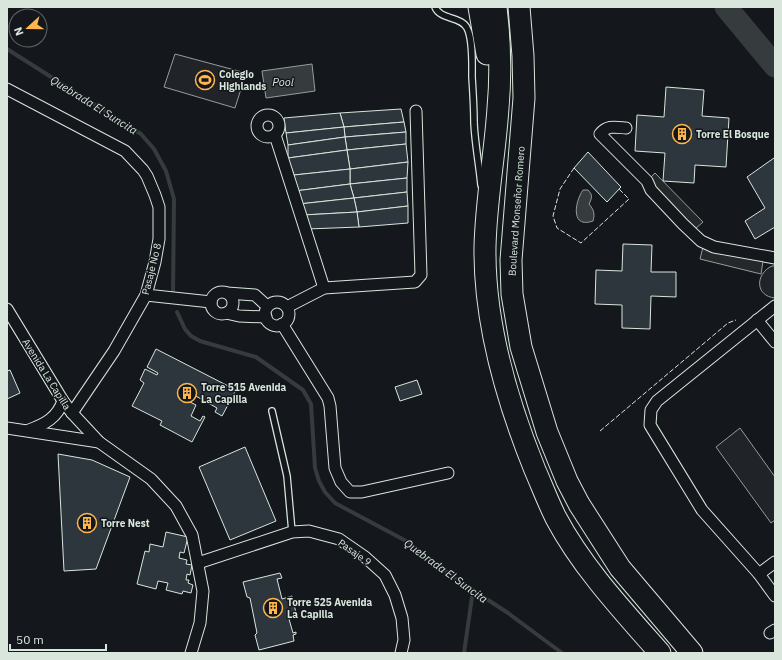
<svg xmlns="http://www.w3.org/2000/svg" width="782" height="660" viewBox="0 0 782 660" font-family="'IBM Plex Sans',sans-serif">
<style>
.green{fill:#202428;stroke:#939e99}
.parking{fill:#24282b;stroke:#939e99}
.water{fill:#363b3e;stroke:#939e99}
.lines{fill:none;stroke-linecap:round;stroke-linejoin:round}
.stream{stroke:#363b3e;stroke-width:4}
.river{stroke:#363b3e;stroke-width:23}
.building{fill:#2c363c;stroke:#d8e6dc}
.lane-casing{stroke:#d8e6dc;stroke-width:8}
.street-casing{stroke:#d8e6dc;stroke-width:13}
.highway-casing{stroke:#d8e6dc;stroke-width:23}
.lane{stroke:#14181c;stroke-width:5.5}
.street{stroke:#14181c;stroke-width:11}
.highway{stroke:#14181c;stroke-width:21}
.fence{stroke:#d8e6dc;stroke-width:1;stroke-dasharray:5 2;stroke-linecap:butt}
.labels{text-anchor:middle;stroke-width:3;stroke-linejoin:round;paint-order:stroke}
.poi-label{font-size:10px;font-weight:bold;fill:#d8e6dc;stroke:#14181c;text-anchor:start}
.street-label{font-size:10px;fill:#d8e6dc;stroke:#14181c}
.water-label{font-size:11px;font-style:italic;fill:#d8e6dc;stroke:#14181c}
</style>
<rect width="100%" height="100%" fill="#14181c"/>
<g class="green">
<polygon points="175,54 246,73 235,108 164,87"/>
<path d="M772 266H775V298C755 296 755 274 772 266Z"/>
<polygon points="740,428 775,477 775,520 771,523 716,447"/>
</g>
<g class="parking">
<polygon points="655,173 703,222 695,229 648,180"/>
<polygon points="703,247 763,261 761,274 700,259"/>
</g>
<g class="water">
<polygon points="312,64 315,91 266,98 262,71"/>
<path d="M583 190H588C593 195 592 198 589 204 594 210 595 214 593 221 570 229 575 201 583 190Z"/>
</g>
<g class="lines">
<g class="stream">
<polyline points="7,49 141,134 154,149 166,171 174,199 173,293"/>
<polyline points="177,312 185,329 191,336 200,341 256,357 303,390 311,404 315,468 319,481 325,492 335,503 408,542 456,579 508,613 562,653"/>
<polyline points="464,653 473,590"/>
</g>
<polyline class="river" points="726,7 775,66"/>
</g>
<g class="building">
<polygon points="666,87 704,90 702,116 729,118 726,167 695,165 694,183 663,181 665,153 635,151 637,115 664,117"/>
<polygon points="401,109 404,122 344,127 340,113"/>
<polygon points="340,113 344,127 286,133 284,118"/>
<polygon points="404,122 406,132 345,137 344,127"/>
<polygon points="344,127 345,137 288,145 286,133"/>
<polygon points="406,132 406,144 347,150 345,137"/>
<polygon points="345,137 347,150 288,158 288,145"/>
<polygon points="406,144 408,162 350,169 347,150"/>
<polygon points="347,150 350,169 294,175 288,158"/>
<polygon points="588,152 621,187 607,202 574,168"/>
<polygon points="774,158 775,159 775,227 755,239 745,221 765,208 747,177"/>
<polygon points="408,162 407,178 350,184 350,169"/>
<polygon points="350,169 350,184 295,191 294,175"/>
<polygon points="407,178 407,192 354,198 350,184"/>
<polygon points="350,184 354,198 299,204 295,191"/>
<polygon points="407,192 408,206 357,212 354,198"/>
<polygon points="354,198 357,212 303,215 299,204"/>
<polygon points="408,206 408,223 359,227 357,212"/>
<polygon points="357,212 359,227 307,229 303,215"/>
<polygon points="623,244 652,245 651,272 676,272 676,297 651,296 650,329 622,328 622,305 595,304 596,270 622,271"/>
<polygon points="156,349 236,390 222,416 215,412 217,408 194,395 190,402 196,405 191,416 200,421 203,416 205,417 192,442 160,425 162,421 132,406 144,383 140,380 145,369 157,375 158,373 147,367"/>
<polygon points="7,370 7,371 10,370 20,393 7,399"/>
<polygon points="417,380 422,394 400,401 395,387"/>
<polygon points="245,447 276,521 230,540 199,467"/>
<polygon points="58,454 92,460 130,477 96,569 64,571"/>
<polygon points="166,532 188,537 184,553 180,552 179,558 187,560 186,564 192,565 190,575 187,574 186,580 189,580 188,583 193,585 191,593 183,591 182,594 166,590 168,583 158,581 156,589 137,584 145,551 149,552 150,544 163,547"/>
<polygon points="280,573 282,578 277,579 282,599 292,596 297,617 289,619 293,633 296,632 296,634 293,635 294,641 259,650 255,635 257,633 250,598 247,597 243,582"/>
</g>
<g class="lines">
<g class="lane-casing">
<g id="lane">
<path d="M435 7C440 20 461 16 467 28 473 39 472 64 472 77 473 92 474 108 474 123 475 144 479 164 481 185"/>
<polyline points="272,411 287,476 292,532"/>
</g>
</g>
<g class="street-casing">
<g id="street">
<polyline points="7,89 125,151 143,170 147,176 155,195 159,207 159,239 155,262 146,295 114,351 72,413"/>
<circle cx="268" cy="126" r="11"/>
<path d="M626 128C615 127 607 125 600 134L647 181 651 190 683 224 701 241 714 247 775 258"/>
<polyline points="275,135 324,288"/>
<circle cx="222" cy="303" r="11"/>
<polyline points="227,293 255,295 267,306"/>
<polyline points="146,295 211,302"/>
<circle cx="277" cy="314" r="12"/>
<polyline points="775,306 657,401 651,410 650,425 702,510 759,574 775,596"/>
<polyline points="287,307 324,288 415,282 421,275 416,111"/>
<polyline points="7,309 63,401 72,413 99,442 151,479 176,506 192,535 203,591 200,623 191,653"/>
<polyline points="226,313 239,316 266,317"/>
<polyline points="757,320 775,342"/>
<polyline points="282,324 328,398 330,406 335,468 341,482 350,492 362,492 448,473"/>
<polyline points="7,428 99,442"/>
<path d="M29 430C45 424 57 418 63 401"/>
<polyline points="198,563 292,532 309,531 339,539 365,557 385,575 395,595 402,618 404,640 401,653"/>
<polyline points="759,574 775,562"/>
<polyline points="770,633 775,630"/>
</g>
</g>
<g class="highway-casing">
<g id="highway">
<polyline points="479,7 487,54"/>
<path d="M496 7C500 40 501 75 498 108 495 154 486 200 485 247 484 321 507 401 535 470 542 486 548 502 556 518 582 567 623 611 660 653"/>
<polyline points="519,7 523,56 524,98 511,260 512,294 521,347 547,432 567,481 579,504 620,568 692,653"/>
</g>
</g>
<use href="#lane" class="lane"/>
<use href="#street" class="street"/>
<use href="#highway" class="highway"/>
<g class="fence">
<polyline points="574,168 560,189 553,216 557,228 581,243 629,199 619,189"/>
<polyline points="600,431 728,323 736,320"/>
</g>
</g>
<defs>
<g id="stadium-ring" transform="scale(1)"><circle r="9.5" fill="#14181c" stroke="#ffb74d" stroke-width="1.5"/><path d="M0-5a6.5 5 0 1 0 0 10a6.5 5 0 1 0 0-10ZM-3.5-1.8h7v3.6h-7Z" fill="#ffb74d"/></g>
<g id="building-ring" transform="scale(1)"><circle r="9.5" fill="#14181c" stroke="#ffb74d" stroke-width="1.5"/><path d="M-4-6H4V6H1V3H-1V6H-4ZM-2.5-4.3h1.7v1.8h-1.7ZM.8-4.3h1.7v1.8H.8ZM-2.5-1h1.7V.8h-1.7ZM.8-1h1.7V.8H.8Z" fill="#ffb74d"/></g>
</defs>
<g fill-rule="evenodd">
<use href="#stadium-ring" x="205" y="80"/>
<use href="#building-ring" x="682" y="134"/>
<use href="#building-ring" x="187" y="393"/>
<use href="#building-ring" x="87" y="523"/>
<use href="#building-ring" x="273" y="608"/>
</g>
<g class="labels">
<g class="poi-label">
<text x="219" y="78">Colegio<tspan x="219" dy="12">Highlands</tspan></text>
<text x="696" y="138">Torre El Bosque</text>
<text x="201" y="391">Torre 515 Avenida<tspan x="201" dy="12">La Capilla</tspan></text>
<text x="101" y="527">Torre Nest</text>
<text x="287" y="606">Torre 525 Avenida<tspan x="287" dy="12">La Capilla</tspan></text>
</g>
<g class="street-label">
<text transform="translate(516 211) rotate(-86)" y="4">Boulevard Monseñor Romero</text>
<text transform="translate(151 269) rotate(-76)" y="4">Pasaje No 8</text>
<text transform="translate(47 374) rotate(58)" y="4">Avenida La Capilla</text>
<text transform="translate(355 552) rotate(35)" y="4">Pasaje 9</text>
</g>
<g class="water-label">
<text x="283" y="86">Pool</text>
<text transform="translate(94 105) rotate(32)" y="4">Quebrada El Suncita</text>
<text transform="translate(446 571) rotate(36)" y="4">Quebrada El Suncita</text>
</g>
</g>
<rect width="782" height="660" fill="none" stroke="#d8e6dc" stroke-width="16"/>
<g transform="translate(28 28) rotate(249)"><circle r="19" fill="#14181c" stroke="#626a69"/>
<path d="M0-3L7 15L0 10L-7 15Z" fill="#ffb74d"/>
<text y="-6" font-size="11" font-weight="bold" text-anchor="middle" fill="#d8e6dc">N</text>
</g>
<path d="M10 644v6h96v-6" fill="none" stroke="#d8e6dc" stroke-width="2"/>
<text x="16" y="644" font-size="12" fill="#d8e6dc" stroke="#14181c" stroke-width="3" paint-order="stroke">50 m</text>
</svg>
